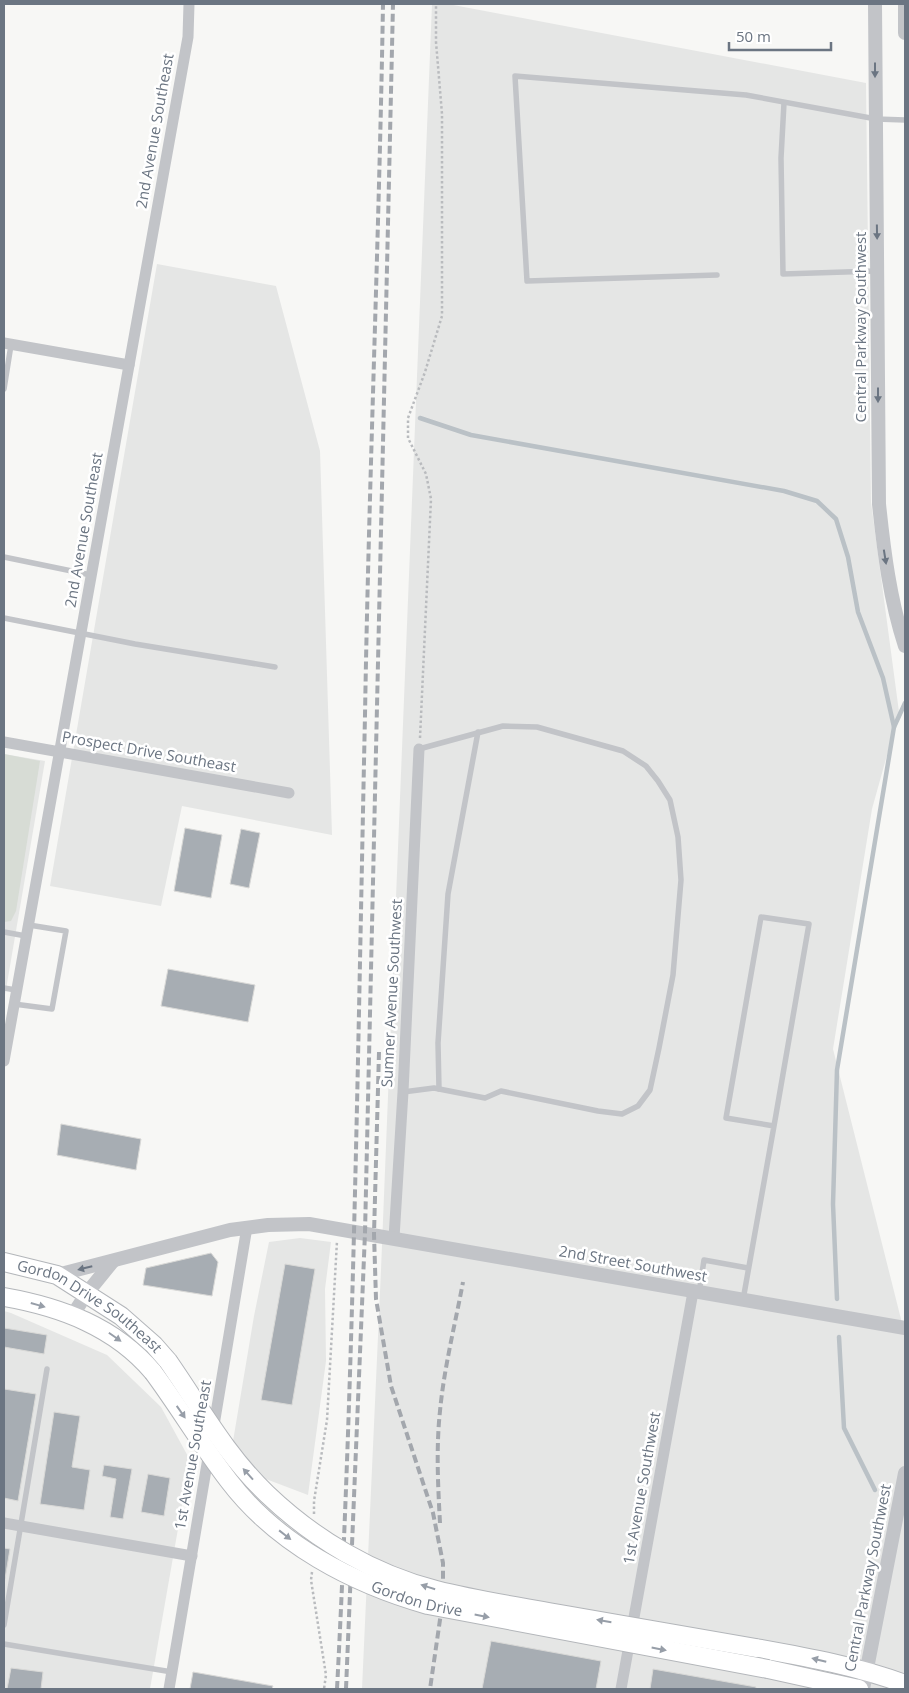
<svg xmlns="http://www.w3.org/2000/svg" width="909" height="1693" viewBox="0 0 909 1693" font-family="'Open Sans',sans-serif">
<style>
.built{fill:#e5e6e5}
.green{fill:#d7dcd5}
.lines{fill:none;stroke-linecap:round;stroke-linejoin:round}
.stream{stroke:#bac1c6;stroke-width:4.5}
.building{fill:#a7adb3;stroke:#d9d9d7}
.primary-casing{stroke:#b3b6ba;stroke-width:20}
.path{stroke:#b9bbbe;stroke-width:2.5;stroke-dasharray:2.5 2.5;stroke-linecap:butt}
.service{stroke:#c2c4c8;stroke-width:5.5}
.minor{stroke:#c2c4c8;stroke-width:11}
.tertiary{stroke:#c2c4c8;stroke-width:14}
.primary{stroke:#fff;stroke-width:18}
.rail{stroke:#a3a7ad;stroke-width:4;stroke-dasharray:8 4;stroke-linecap:butt}
.primary-bridge-casing{stroke:#b3b6ba;stroke-width:20;stroke-linecap:butt}
.primary-bridge{stroke:#fff;stroke-width:18}
.oneway{fill:#6b7582}
.oneway2{fill:#979ea8}
.labels{text-anchor:middle;stroke-width:5;stroke-linejoin:round;paint-order:stroke}
.street-label{font-size:15px;fill:#6b7582;stroke:#fff}
</style>
<rect width="100%" height="100%" fill="#f7f7f5"/>
<g class="built">
<polygon points="432,4 448,4 866,83 871,502 899,712 872,809 833,1049 905,1335 905,1689 362,1689 381,1270"/>
<polygon points="157,264 276,286 320,451 332,835 182,806 161,906 50,886"/>
<polygon points="4,754 45,761 4,1001"/>
<polygon points="300,1238 331,1242 325,1289 326,1361 308,1495 229,1465 254,1316 269,1242"/>
<polygon points="4,1311 11,1313 107,1355 161,1407 190,1460 150,1689 4,1689"/>
</g>
<polygon class="green" points="4,754 40,761 16,911 11,921 4,922"/>
<g class="lines">
<g class="stream">
<polyline points="420,418 471,435 784,491 817,501 836,519 848,557 858,612 883,678 894,727"/>
<polyline points="837,1299 833,1204 837,1070 894,727 905,703"/>
<polyline points="839,1337 844,1428 875,1490"/>
</g>
</g>
<g class="building">
<polygon points="185,828 222,835 211,898 174,891"/>
<polygon points="241,829 260,833 249,888 230,884"/>
<polygon points="168,969 255,985 248,1022 161,1006"/>
<polygon points="61,1124 141,1139 136,1170 57,1155"/>
<polygon points="211,1253 218,1262 212,1296 143,1285 146,1268"/>
<polygon points="285,1264 315,1269 292,1405 261,1400"/>
<polygon points="4,1328 47,1335 44,1354 4,1347"/>
<polygon points="4,1389 36,1394 18,1501 4,1498"/>
<polygon points="54,1412 80,1416 72,1467 90,1470 84,1510 40,1504"/>
<polygon points="104,1465 132,1469 123,1519 110,1517 116,1479 102,1476"/>
<polygon points="148,1474 170,1478 164,1516 141,1512"/>
<polygon points="4,1548 10,1549 4,1585"/>
<polygon points="491,1641 601,1661 596,1689 482,1689"/>
<polygon points="11,1668 43,1672 41,1689 7,1689"/>
<polygon points="653,1669 756,1687 756,1689 650,1689"/>
<polygon points="193,1672 273,1686 272,1689 190,1689"/>
</g>
<g class="lines">
<g class="primary-casing">
<g id="primary">
<path id="s1" d="M4 1262 57 1275 121 1316 154 1345 168 1361"/>
<path d="M4 1297C61 1307 115 1327 153 1372"/>
<path d="M756 1648C806 1657 857 1666 905 1684"/>
<polyline points="768,1669 859,1689"/>
</g>
</g>
<g class="path">
<polyline points="420,738 431,499 426,474 408,438 408,418 425,372 442,316 442,114 436,42 436,4"/>
<polyline points="314,1514 314,1501 327,1420 337,1241"/>
<polyline points="312,1572 311,1580 326,1675 324,1689"/>
</g>
<g class="service">
<polyline points="784,103 781,158 783,274 876,271"/>
<polyline points="717,275 527,281 515,76 746,95 876,119 905,120"/>
<polyline points="4,389 11,345"/>
<polyline points="4,557 91,575"/>
<polyline points="4,618 135,644 275,667"/>
<polyline points="4,932 26,936"/>
<polyline points="4,988 16,990"/>
<polyline points="14,1004 52,1009 66,931 29,925"/>
<polyline points="439,1089 438,1043 448,894 478,732"/>
<polyline points="403,1092 434,1088 485,1098 501,1091 598,1111 622,1114 638,1106 650,1090 659,1048 673,975 681,880 678,837 670,800 658,781 646,766 623,751 537,727 503,726 419,749"/>
<polyline points="699,1293 704,1260 748,1268"/>
<polyline points="743,1300 774,1126 726,1118 761,917 809,924 774,1126"/>
<polyline points="4,1625 47,1369"/>
<polyline points="4,1644 172,1672"/>
</g>
<g class="minor">
<polyline points="4,343 129,365"/>
<polyline points="4,742 289,793"/>
<polyline points="4,1061 188,37 189,4"/>
<polyline points="394,1238 403,1092 419,749"/>
<polyline points="213,1431 247,1227"/>
<polyline points="4,1523 192,1556"/>
<polyline points="169,1689 209,1452"/>
<polyline points="621,1689 693,1292"/>
</g>
<g class="tertiary">
<path d="M875 4 879 504C884 552 890 600 905 646"/>
<polyline points="905,4 905,33"/>
<polyline points="57,1275 230,1230 268,1225 309,1224 905,1328"/>
<polyline points="72,1316 87,1293 113,1261"/>
<polyline points="863,1689 905,1473"/>
</g>
<use href="#primary" class="primary"/>
<g class="rail">
<polyline points="379,1052 374,1234 376,1299 391,1386 433,1513 443,1563 443,1599 430,1689"/>
<path d="M440 1523C438 1486 436 1448 440 1411 444 1368 455 1325 463 1282"/>
<path d="M337 1689C354 1365 358 1040 365 715 369 478 379 241 383 4"/>
<polyline points="346,1689 365,1233 393,4"/>
</g>
<g class="primary-bridge-casing">
<g id="primary-bridge">
<path d="M168 1361C200 1407 226 1455 267 1494 314 1539 373 1574 436 1590 479 1601 523 1607 566 1615 629 1626 692 1637 756 1648"/>
<path id="s2" d="M153 1372C179 1407 202 1446 229 1481 277 1544 353 1584 428 1605L768 1669"/>
</g>
</g>
<use href="#primary-bridge" class="primary-bridge"/>
</g>
<defs><path id="oneway-solid" d="M-6-.8H1V-3.2L6.5 0L1 3.2V.8H-6Z" transform="scale(1.25)"/></defs>
<g class="oneway">
<use href="#oneway-solid" transform="translate(875 70) rotate(90)"/>
<use href="#oneway-solid" transform="translate(877 232) rotate(89)"/>
<use href="#oneway-solid" transform="translate(878 395) rotate(90)"/>
<use href="#oneway-solid" transform="translate(885 557) rotate(81)"/>
<use href="#oneway-solid" transform="translate(85 1268) rotate(166)"/>
</g>
<g class="oneway2">
<use href="#oneway-solid" transform="translate(38 1305) rotate(16)"/>
<use href="#oneway-solid" transform="translate(115 1337) rotate(35)"/>
<use href="#oneway-solid" transform="translate(181 1412) rotate(55)"/>
<use href="#oneway-solid" transform="translate(248 1474) rotate(-132)"/>
<use href="#oneway-solid" transform="translate(285 1535) rotate(38)"/>
<use href="#oneway-solid" transform="translate(428 1587) rotate(-163)"/>
<use href="#oneway-solid" transform="translate(482 1616) rotate(11)"/>
<use href="#oneway-solid" transform="translate(604 1621) rotate(-170)"/>
<use href="#oneway-solid" transform="translate(659 1649) rotate(11)"/>
<use href="#oneway-solid" transform="translate(819 1660) rotate(-166)"/>
</g>
<g class="labels">
<g class="street-label">
<text transform="translate(155 131) rotate(-80)" y="5">2nd Avenue Southeast</text>
<text transform="translate(861 327) rotate(-90)" y="5">Central Parkway Southwest</text>
<text transform="translate(84 530) rotate(-80)" y="5">2nd Avenue Southeast</text>
<text transform="translate(149 752) rotate(10)" y="5">Prospect Drive Southeast</text>
<text transform="translate(392 993) rotate(-87)" y="5">Sumner Avenue Southwest</text>
<text transform="translate(633 1264) rotate(10)" y="5">2nd Street Southwest</text>
<text dy="5" stroke="none"><textPath href="#s1" startOffset="98">Gordon Drive Southeast</textPath></text>
<text transform="translate(193 1455) rotate(-80)" y="5">1st Avenue Southeast</text>
<text transform="translate(642 1488) rotate(-80)" y="5">1st Avenue Southwest</text>
<text transform="translate(868 1578) rotate(-79)" y="5">Central Parkway Southwest</text>
<text dy="5" stroke="none"><textPath href="#s2" startOffset="359">Gordon Drive</textPath></text>
</g>
</g>
<rect width="909" height="1693" fill="none" stroke="#6b7582" stroke-width="10"/>
<path d="M729 42v8h102v-8" fill="none" stroke="#6b7582" stroke-width="2.5"/>
<text x="736" y="42" font-size="15" fill="#6b7582" stroke="#ffffff" stroke-width="4" paint-order="stroke">50 m</text>
</svg>
